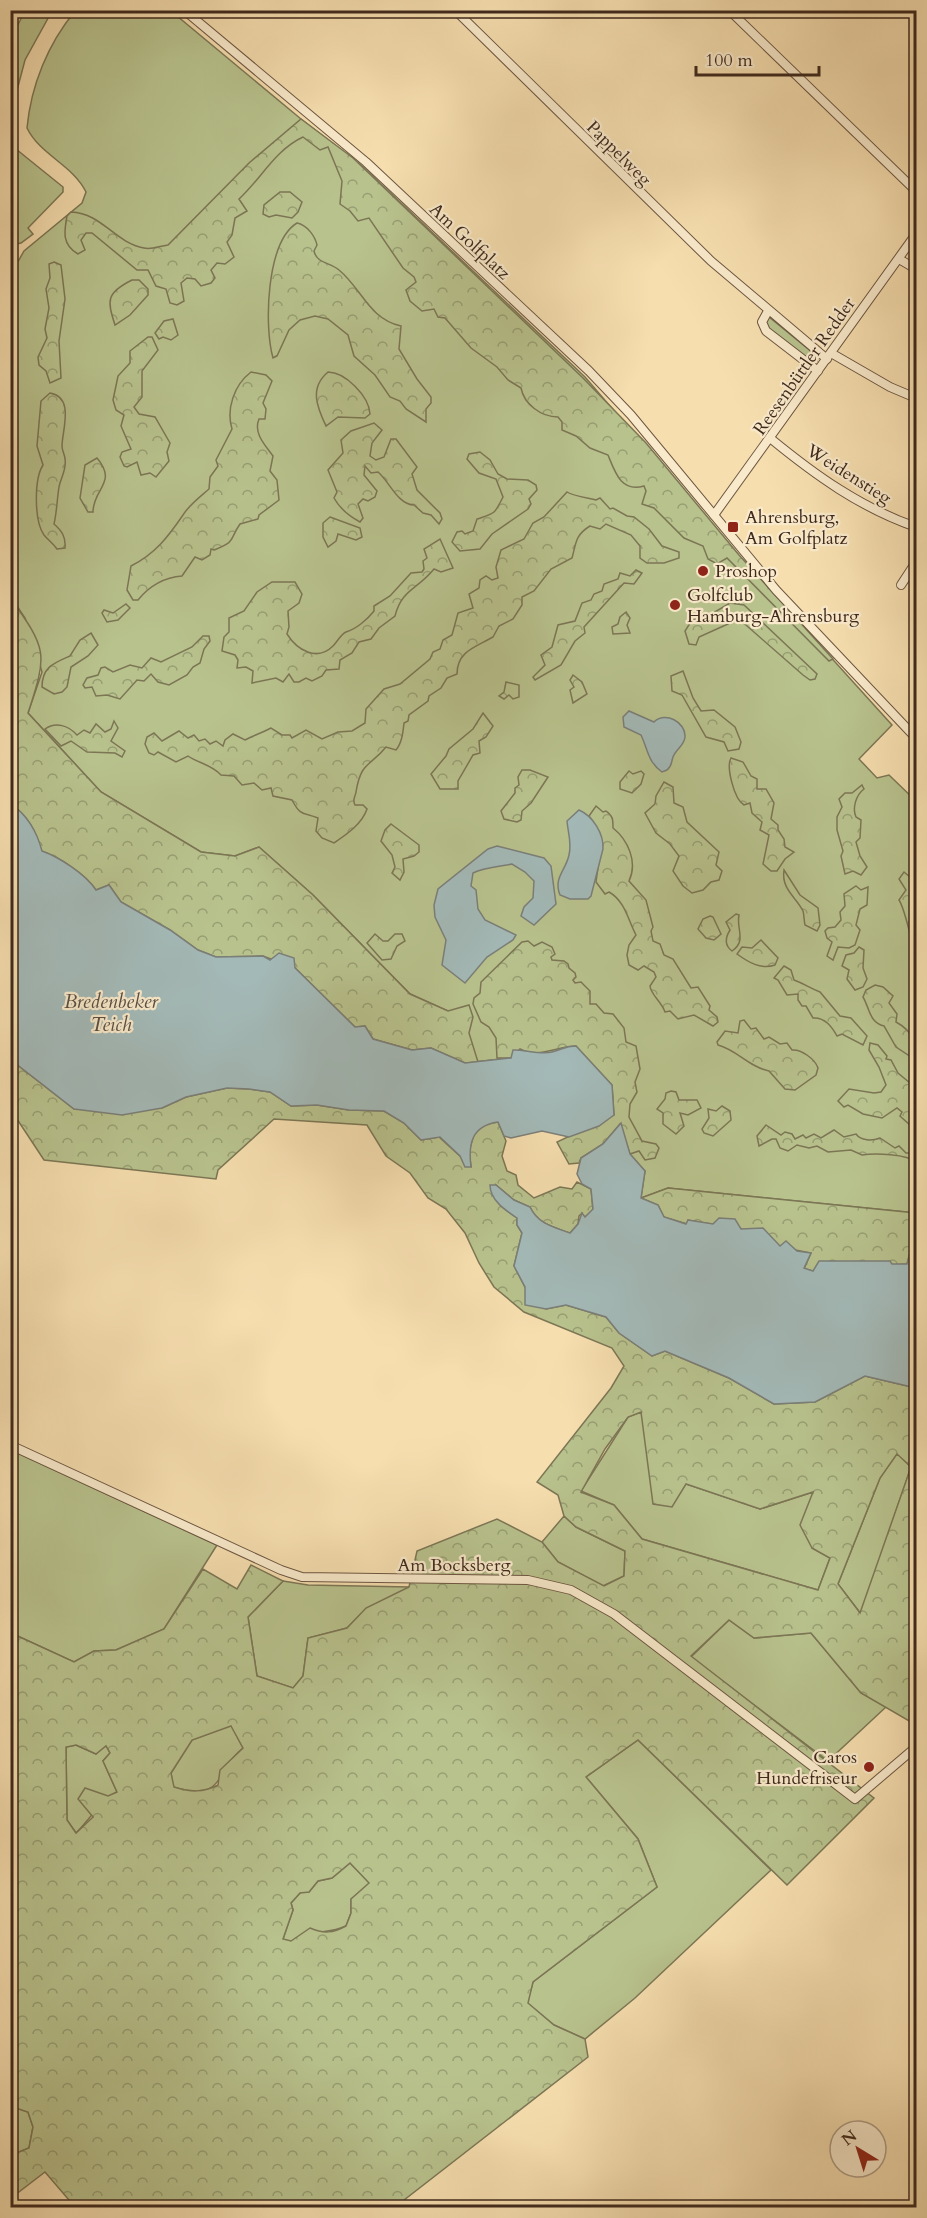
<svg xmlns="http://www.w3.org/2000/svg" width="927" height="2218" viewBox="0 0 927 2218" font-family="Cardo,serif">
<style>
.green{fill:#b8c28d;stroke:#7c7655;stroke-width:1.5}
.forest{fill:url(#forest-crowns);stroke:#7c7655;stroke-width:1.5;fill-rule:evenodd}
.water{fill:#a3b9b7;stroke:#7b7f79;stroke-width:1.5}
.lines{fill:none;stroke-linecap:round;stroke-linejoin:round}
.street-casing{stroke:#6d5642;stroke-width:10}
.street{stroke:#f9eacb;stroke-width:8}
.poi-dot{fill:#8f2418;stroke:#f9eacb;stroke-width:2}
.labels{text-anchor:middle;stroke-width:4.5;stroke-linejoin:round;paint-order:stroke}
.street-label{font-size:18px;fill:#3f291d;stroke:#f9eacb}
.poi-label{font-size:18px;fill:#3f291d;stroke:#f9eacb;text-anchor:start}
.water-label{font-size:20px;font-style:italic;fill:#584d44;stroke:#f9eacb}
</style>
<defs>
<pattern id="forest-crowns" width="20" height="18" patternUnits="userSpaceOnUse" patternTransform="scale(1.5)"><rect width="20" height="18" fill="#b8c28d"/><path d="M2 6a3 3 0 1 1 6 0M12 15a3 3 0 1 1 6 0" fill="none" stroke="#979e73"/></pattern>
</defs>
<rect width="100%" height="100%" fill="#f6deaf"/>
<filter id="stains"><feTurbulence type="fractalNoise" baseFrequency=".00333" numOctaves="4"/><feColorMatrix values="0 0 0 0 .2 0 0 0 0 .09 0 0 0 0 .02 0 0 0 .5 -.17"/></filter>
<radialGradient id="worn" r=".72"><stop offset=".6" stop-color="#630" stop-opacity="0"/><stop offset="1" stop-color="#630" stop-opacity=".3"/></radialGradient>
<g class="green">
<polygon points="25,11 52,11 25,60 11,113 11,38"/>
<path d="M75 11H171L301 119 362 166 585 377 732 548 892 725 859 759 877 778 889 775 916 801V1213L668 1188 641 1198 645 1171 630 1154 511 1058 465 1063 448 1011 410 994 313 895 259 847 235 856 201 852 101 792 28 713 42 672 25 618 11 597V274L24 251 82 203 86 192C73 165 40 155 27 128 31 85 48 44 75 11Z"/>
<polygon points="11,145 63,187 63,192 28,228 33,234 21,243 11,245"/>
<polygon points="769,317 818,357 817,361 812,362 767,328 765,320"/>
<polygon points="641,1412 686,1484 760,1509 813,1492 812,1548 830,1558 818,1590 642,1539 614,1505 581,1491 628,1417"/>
<polygon points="11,1450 217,1545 164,1629 116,1650 94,1651 74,1662 11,1633"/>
<polygon points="897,1453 911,1467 861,1614 838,1584 880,1478"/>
<polygon points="564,1516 576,1527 625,1551 624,1576 603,1586 558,1562 542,1542"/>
<polygon points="283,1581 308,1585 410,1587 367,1608 347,1628 308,1638 303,1676 293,1688 257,1676 248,1617"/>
<polygon points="729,1620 754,1638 811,1633 861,1693 886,1707 828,1761 691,1657"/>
<path d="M231 1725 243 1748C213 1771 227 1803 173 1787L171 1773 192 1740Z"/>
<polygon points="638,1740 771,1870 635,1998 585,2039 554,2025 527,2003 533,1982 657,1887 638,1839 586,1777"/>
<path d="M76 1745 96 1754 106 1745 110 1753 103 1761 117 1792C102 1799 89 1820 76 1833L67 1820 66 1747Z"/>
<path d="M350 1863 370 1883 351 1899V1913L346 1926C328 1935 306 1929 291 1942L283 1939 293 1910 291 1903 301 1892H309L318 1881 332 1878Z"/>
<polygon points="16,2108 28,2112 33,2127 29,2148 14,2154 11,2152 11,2112"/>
</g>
<g class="forest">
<path d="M301 119 353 158 583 378 646 443 739 555 833 659 829 661 727 558 717 564 708 559 703 546 684 538 654 508 642 504 646 491 644 486C621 493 615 472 608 455L590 448 576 436 562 430V422L558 417C541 417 524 404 521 388L508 380 497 367 471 348 445 318 438 317 434 309 422 311 410 301 406 290 416 282 414 277 403 268 369 218 358 221 350 211 340 204 342 181 328 147 320 150 303 137C275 150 261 179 239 199L247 211 235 218 232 235 227 242 234 257 225 264 217 263 211 270 215 278 211 283 201 286 195 279 187 278 181 283 184 301 177 305 170 303 166 289 156 286 148 270H137L92 233H86L81 240 85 250 78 254C62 245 64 232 67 216L71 212C102 213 115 243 144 248 152 250 159 246 168 245L249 163Z"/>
<polygon points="280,192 290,192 302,202 298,212 292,218 276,215 269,217 263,214 264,205"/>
<path d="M297 223C307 225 315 236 317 245L314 251C317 264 330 262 339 270 362 289 369 319 401 326L399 349 417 379 431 397V403L426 409V422L406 409 400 401 390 397 375 375 354 356 348 335 328 319 315 316 300 320 289 330 277 356 273 358C264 327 266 242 297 223Z"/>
<polygon points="54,262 61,265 65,299 59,341 61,378 50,383 46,371 39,365 38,357 47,338 45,329 49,308 46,289 50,278 49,264"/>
<path d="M132 280H139L148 289V295L130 315 115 325C107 300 106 293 132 280Z"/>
<polygon points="173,319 178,335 171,340 163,337 159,339 155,333 164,321"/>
<polygon points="148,337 152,337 158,350 142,371 142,397 134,407 139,414 155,417 170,443 167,452 169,461 156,477 150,473 141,475 137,462 127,467 124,466 120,457 122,452 131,449 121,426 124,415 116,410 113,400 118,376 130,363 130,351"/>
<path d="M251 372 266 375 272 381 263 403 266 409 265 419H259C253 433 265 445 273 456L270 471 277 480 279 500 259 515 258 519 240 524C228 541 238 540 214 550L211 549 210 555 202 560 195 557 182 576C165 577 149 586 138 600H133L127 590 131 566C155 554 168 537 183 515 189 505 200 497 209 489L210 477 218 466 216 460 232 429C226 409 234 385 251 372Z"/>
<path d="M328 372C345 372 369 396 370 414L365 418 338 417 326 426C317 407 309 388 328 372Z"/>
<path d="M50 393C75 397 62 431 62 446 62 451 65 455 65 459 67 469 61 477 59 487 57 499 57 511 54 524 62 531 66 537 65 548L57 549C53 543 48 540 44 535 34 521 34 479 43 465L37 446 41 401Z"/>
<path d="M374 423 382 430 372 443 370 456 376 460 384 457 391 439H396L417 467 412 474 417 490 440 513 442 519 439 524 431 515 423 513 414 505C398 505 389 481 378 472L371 473 365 466 364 475 377 491 375 497 368 501 363 499 358 504 363 518 360 522C349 516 340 509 334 498L337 492 328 470 343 453 341 440 351 431Z"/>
<path d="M480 452 490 460 498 474 507 479 528 480 536 485 537 490 529 499 531 504 528 509 492 534 480 549 460 551 452 542 457 532 462 531 465 534 473 531 477 519C495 513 494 515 503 497L496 479 479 473 467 459 469 454Z"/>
<path d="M97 458C118 483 93 488 93 512H88L80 498 85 465Z"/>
<path d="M567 492C573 496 588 498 596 500L600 498 610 509 613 508 627 516 634 517 649 529 662 546 679 552V558L664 563H647L640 558V546L631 535 606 524 600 529 590 526C575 535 576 544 572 558L551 569 534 591 522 597V605L513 619 499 626 493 637C476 647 457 651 457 674L447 678 441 688 429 696 428 701 409 715 408 721 404 723C403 732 402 743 396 750L386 747C370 767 361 761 356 792 355 798 352 799 355 805H363L367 809C362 824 347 834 334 843L322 838 316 831 318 818C303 812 301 817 292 800L273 796 271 788 262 790 254 783 242 785 234 776 221 775C212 765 198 763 188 756L176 762 158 752 154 755 149 753 145 744 147 737 154 733 162 741 179 731 188 738 194 735 199 741 205 739 210 744 216 741 223 746 225 740 233 734 245 740C254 735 262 733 271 728L282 735H290L292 738 306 730 322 739 338 732 352 731 365 723 366 709 384 689 400 684 430 659 433 652 440 649 443 640 452 635 458 613 473 608 469 594 479 588 480 580 486 576 492 580 498 578 496 567 501 550 524 539 533 523 544 517Z"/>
<polygon points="330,517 360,528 362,537 356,540 338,534 336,541 328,547 323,537 323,523"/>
<path d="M440 539 453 568 441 572 434 569C417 590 402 589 395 616L379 628 371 639 359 642 352 653 340 660 339 669 326 670 322 676 312 681 306 678 299 682H294L289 674 283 682 276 678 252 683 253 671 246 667 237 668 238 660 235 655 222 651 224 637 229 632V618L244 611 257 592 272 582H295L302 594 299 603 288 611 289 627 287 634C297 650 317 662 333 646 337 642 341 634 346 632 356 629 367 620 374 611V606L390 596 411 573 422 572 424 569 423 561 427 558 424 549Z"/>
<polygon points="636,570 642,573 634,584 624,583 584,627 585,633 575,641 561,665 535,680 533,677 545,665 541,655 552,647 558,625 575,621 582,603 591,600 594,594 602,591 604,584 618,579 620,573 630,576"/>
<path d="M10 597C47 650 48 652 28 713L101 792 201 852 235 856 259 847 313 895 410 994 448 1011 469 1005 473 1017 469 1033 478 1062 465 1063 431 1048 412 1050 373 1039 365 1026 355 1027 295 968 263 956 216 957 198 950 170 930 121 902 109 885 96 890C86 874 59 857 41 851 37 832 27 815 11 804Z"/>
<polygon points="730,603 744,605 817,674 815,679 810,680 803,675 739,619 699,637 696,645 689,644 685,631 692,620 708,616"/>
<polygon points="126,604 130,608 118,620 107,622 102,613 104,610 113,613"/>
<polygon points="626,612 630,618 627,625 630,633 613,634 612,627 618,624 620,617"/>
<path d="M91 633 98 645 88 656 71 667 67 687 62 692 54 694 42 687C42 667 54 663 70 656L80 640Z"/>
<polygon points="203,636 209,636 210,641 204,649 200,663 193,667 187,675 169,685 158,682 151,674 144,681 137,680 120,699 107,695 96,696 92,687 85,688 83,685 87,678 98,675 101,668 105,667 113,672 130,665 142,668 151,658 161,662 192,647"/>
<polygon points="683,671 693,698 701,711 714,710 735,727 741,742 739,749 728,751 724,742 706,737 682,695 672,691 671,676"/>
<polygon points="573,675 582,682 587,694 573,703 570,690 574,687 570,680"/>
<polygon points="506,682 519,685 519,697 513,699 509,695 504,699 499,696 504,692"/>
<polygon points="483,713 493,726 486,737 479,741 480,753 473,755 458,781 458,789 440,789 431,774 446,756 449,749 473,729"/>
<path d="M114 721 118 728 111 741 125 751 122 757 115 753 87 752 71 741 61 746 45 729C56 721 69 726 77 735L84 730 90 733 96 724 105 732 111 729Z"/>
<path d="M731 758 743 762 751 776 757 779V789H766L774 803 771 819 778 825V830L784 839 785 847 794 852 785 859 777 871H771L763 864 769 835 760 830 762 822 752 813 750 803 744 805C734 799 726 767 731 758Z"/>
<polygon points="522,770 530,770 548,777 531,803 522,811 521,820 517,822 504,819 501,811 515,793 515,788 519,785 518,777"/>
<polygon points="629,771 633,774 641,771 644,774 641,784 632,793 620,789 620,782"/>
<polygon points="664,782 673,787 674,803 683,807 687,822 719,852 716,865 722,871 719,880 711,882 703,890 692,893 683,886 673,871 679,856 670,844 656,833 645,813 655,804 656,796"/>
<path d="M862 785 864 789C856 795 852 808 856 817L861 820 860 838 856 842 860 856 867 867 861 875 853 871 845 874 841 856 843 851 837 830V817L842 807 839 799 845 793H852Z"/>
<path d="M596 806 603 812 606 811C613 816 613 819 613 828 628 840 638 862 629 881L646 900 653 927 651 931 653 941 660 944 664 955 673 959 691 988 698 987 710 1006 709 1010 717 1017 718 1022 713 1026 694 1015 678 1019 670 1011 665 1012C661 1001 651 995 650 986L656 977 654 972 644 966 638 970 629 965 627 955 629 945 636 935C628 920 625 901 609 892L605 894 596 882C599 857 606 838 589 816Z"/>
<polygon points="391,824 419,845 419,852 414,856 403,859 404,872 400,880 392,873 395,867 392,855 381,841 385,830"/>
<path d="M784 870 800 895 818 908 820 925 817 931 805 925C804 921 804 914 803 911 796 897 781 889 784 870Z"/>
<path d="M904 872 910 877 916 876V940L911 938C909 930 904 908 899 900L906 890 899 879Z"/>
<polygon points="856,886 861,890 868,887 867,905 860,909 856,925 860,930 855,945 849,948 838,947 833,960 827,956 832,942 827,938 825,931 828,928 835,927 841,920 840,912 845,906 844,894"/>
<path d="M736 914 739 915C736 929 747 941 732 951 724 945 725 938 730 930L726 922Z"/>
<polygon points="710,916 713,917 721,934 714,940 706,938 698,929 703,919"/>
<polygon points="375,934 383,941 388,941 395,934 402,934 405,941 397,946 391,959 382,960 367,943"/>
<path d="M761 940 778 958 775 965C761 970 748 962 737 954L742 947 752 948Z"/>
<path d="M528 941 534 946 542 942 552 947 555 954 551 957 552 960 564 961 568 964 569 968 575 973 576 977 573 980 575 983 581 982 590 991V1004H596L604 1013 613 1014 624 1028 626 1042 636 1046 640 1069 635 1082 637 1092 630 1104 629 1117 642 1141 656 1144 659 1148 655 1158 645 1160 639 1151 630 1154 620 1124 603 1144 581 1158 579 1163 569 1164 557 1142 614 1115 612 1085 576 1046C557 1046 538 1059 520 1049L511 1058H497L496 1038 489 1027 481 1022 473 1004 474 998 480 993 481 982 522 942Z"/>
<polygon points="859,947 864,950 863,968 867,979 863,987 855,990 847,979 849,970 842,966 846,955 854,953"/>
<path d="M784 966 791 970 794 980C805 984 810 988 820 992L840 1016 851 1018C857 1025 862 1030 867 1036L863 1045 842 1034 837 1036C832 1027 825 1017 813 1018L806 1006H802L798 1000V994L787 995 778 980 774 978Z"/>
<path d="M875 985 883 987 893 996 889 1003 897 1014 896 1022C915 1032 917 1046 916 1066L914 1059 896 1047 884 1026C869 1022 870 1009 863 997L866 990Z"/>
<path d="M744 1020 751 1029 756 1028 764 1039 769 1037 780 1044 787 1043 792 1050C801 1049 815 1059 818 1068L816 1075 795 1090 785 1089 769 1071C749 1067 737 1050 718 1045L717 1042 725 1031 738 1033 740 1021Z"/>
<polygon points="870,1043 878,1045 887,1056 886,1059 891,1060 898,1073 916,1088 916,1125 910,1125 900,1116 902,1112 897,1108 882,1118 863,1114 848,1105 844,1107 838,1101 849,1089 874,1093 881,1092 886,1085 879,1067 869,1050"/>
<path d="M10 1054 15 1063 74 1109 162 1108 186 1097 227 1088 249 1089 270 1092 291 1106 317 1105 349 1110 384 1111 404 1123 421 1140 439 1137 471 1166 469 1151 475 1131 485 1124 498 1122 506 1141 502 1156 507 1171 516 1175 518 1185 534 1198 560 1187 572 1189 577 1182 591 1189 593 1210 584 1218 582 1213 579 1216 578 1224 570 1233C553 1227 538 1224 530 1207L514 1200 496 1185 501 1206 517 1218V1225L522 1233 514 1266 525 1287 546 1309 566 1305 606 1317 619 1333 652 1356 665 1351 729 1378 774 1404 815 1402 865 1376 916 1388V1725L861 1693 811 1633 754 1638 729 1620 691 1656 874 1798 787 1885 638 1740 586 1777 638 1839 657 1887 533 1982 528 2003 554 2025 585 2039 588 2057 395 2207 174 2208 168 2201 161 2207H75L45 2172 11 2198V2152L14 2154 29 2148 33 2127 28 2112 16 2108 10 2112 11 1633 74 1662 94 1651 116 1650 164 1629 203 1569 237 1589 251 1565 283 1581 248 1617 257 1676 293 1688 303 1676 308 1638 347 1628 366 1608 409 1587 417 1551 497 1519 542 1542 558 1562 604 1586 624 1576 625 1551 576 1527 564 1516 558 1495 537 1482 611 1388 624 1366 612 1348 524 1312 494 1287 479 1263 465 1233 446 1209 428 1198 410 1173 386 1156 367 1125 274 1119 218 1170 216 1179 44 1160 11 1110ZM641 1412 653 1504 672 1507 686 1484 760 1509 813 1492 800 1525 812 1548 830 1558 818 1590 642 1539 614 1505 581 1492 605 1449 628 1417ZM897 1454 911 1467 860 1613 838 1584 880 1478ZM231 1726 243 1748 220 1770 218 1785C203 1793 190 1792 174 1787L171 1773 192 1740ZM76 1745 96 1754 106 1746 110 1753 103 1761 117 1792 108 1796 85 1788 78 1799 93 1817 76 1833 67 1820 66 1747ZM350 1863 369 1883 351 1899V1913L346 1926C333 1933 324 1934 310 1928L291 1941 283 1939 293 1910 291 1903 300 1893 309 1892 318 1881 332 1878Z"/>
<polygon points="671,1091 676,1092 679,1100 697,1100 701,1108 688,1115 680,1113 684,1126 676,1134 663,1124 663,1113 657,1109 665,1099 666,1093"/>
<polygon points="722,1106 730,1111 731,1120 713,1136 704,1133 702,1129 709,1118 708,1109 716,1111"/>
<path d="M766 1125 781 1135 785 1132 792 1134 795 1139 803 1135 806 1138 814 1134 821 1138 834 1130 844 1137 856 1134C861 1141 872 1141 880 1138L895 1148 899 1146 906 1153H916V1162C907 1154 875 1153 862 1155L851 1150 828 1152 817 1146 809 1148 797 1145 788 1151 780 1148 776 1139H772L759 1146 757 1136Z"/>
<polygon points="668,1188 916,1213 916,1252 910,1253 907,1264 813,1271 804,1269 811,1253 780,1247 741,1229 688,1220 687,1224 664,1217 658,1205 641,1198"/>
</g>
<g class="water">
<path d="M629 711 654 722C665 711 686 722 685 737 684 746 676 749 673 757 671 763 672 766 667 770L662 772C648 762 648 750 641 735L624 727 623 717Z"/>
<path d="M11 804C27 815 37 832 42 851 59 857 85 874 96 890L109 885 121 902 170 930 198 950 216 957 263 956 270 960 279 953 294 958 295 968 355 1027 365 1026 373 1039 412 1050 431 1048 465 1063 511 1058 513 1050C522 1049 540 1055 552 1052 562 1050 564 1046 576 1046L612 1085 614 1115 599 1126 569 1137 542 1131 511 1138 504 1136 498 1122C472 1126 468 1143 471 1167H465L460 1156 440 1137 421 1140 404 1123 384 1111 349 1110 317 1105 291 1106 270 1092 249 1089 227 1088 186 1097 162 1108 122 1115 74 1109 15 1063 11 1054Z"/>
<path d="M579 810C593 816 604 834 603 849L591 896 588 899H570L560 895C553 878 566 870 569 855 572 843 568 833 567 821Z"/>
<path d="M497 846 544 858 551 866 556 904 534 925 521 916 524 907 533 898 534 881 525 872 512 864C498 867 485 867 473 873L471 886 476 890 478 909 485 920 516 935 513 940 487 957 465 983 442 965 446 940 435 917 434 905 438 889 488 849Z"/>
<path d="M621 1123 630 1154 645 1171 641 1198 658 1205 664 1217 686 1224 688 1220 713 1224 719 1218 735 1219 741 1229 763 1228 780 1246 786 1241 797 1251 811 1253 804 1268 813 1271 819 1261H890L892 1264H907L910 1253 916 1252V1388L865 1376 815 1402 774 1404 729 1378 665 1351 652 1356 619 1333 606 1317 566 1305 546 1309 525 1305V1287L514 1266 522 1233 517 1225V1218C505 1210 490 1200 490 1185H496L514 1200 530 1207C538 1224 553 1227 570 1233L578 1224 582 1213 585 1217 593 1209 591 1189 582 1184 577 1174 581 1158 603 1144Z"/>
</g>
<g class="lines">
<g class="street-casing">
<g id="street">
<polyline points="184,10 366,162 589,371 631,415 776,590 916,738"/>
<polyline points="455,10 711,261 827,359"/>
<polyline points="729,10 916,191"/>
<polyline points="899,259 916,269"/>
<polyline points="768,311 762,322 766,331 818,371"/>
<polyline points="831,353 890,387 916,398"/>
<path d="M770 438C815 475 861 508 916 527"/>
<polyline points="714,515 916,234"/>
<polyline points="901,585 916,562"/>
<polyline points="10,1445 281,1570 302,1577 528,1580 571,1590 614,1614 855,1799 916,1747"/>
</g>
</g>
<use href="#street" class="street"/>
</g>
<g class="poi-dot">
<rect x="727" y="521" width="12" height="12" rx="3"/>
<circle cx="703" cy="571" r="6"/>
<circle cx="675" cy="605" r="6"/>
<circle cx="869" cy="1767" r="6"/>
</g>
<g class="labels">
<g class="street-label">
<text transform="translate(619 153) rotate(45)" y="6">Pappelweg</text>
<text transform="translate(470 241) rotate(43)" y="6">Am Golfplatz</text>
<text transform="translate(804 366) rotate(-55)" y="6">Reesenbüttler Redder</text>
<text transform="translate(849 474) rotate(32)" y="6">Weidenstieg</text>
<text x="454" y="1571">Am Bocksberg</text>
</g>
<g class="poi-label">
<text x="745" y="523">Ahrensburg,<tspan x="745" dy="21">Am Golfplatz</tspan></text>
<text x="715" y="577">Proshop</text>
<text x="687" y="601">Golfclub<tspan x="687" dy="21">Hamburg-Ahrensburg</tspan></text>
<text x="857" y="1763" text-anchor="end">Caros<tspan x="857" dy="21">Hundefriseur</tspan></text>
</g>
<g class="water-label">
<text x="111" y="1008">Bredenbeker<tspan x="111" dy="23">Teich</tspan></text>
</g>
</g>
<rect width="927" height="2218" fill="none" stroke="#f6deaf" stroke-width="36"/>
<rect x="12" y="12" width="903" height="2194" fill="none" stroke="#3f291d" stroke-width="3"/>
<rect x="18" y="18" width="891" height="2182" fill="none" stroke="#3f291d" stroke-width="1.5"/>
<g transform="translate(858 2149) rotate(322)"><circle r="28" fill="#f9eacb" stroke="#af9d85" stroke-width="1.5"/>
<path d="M0-4.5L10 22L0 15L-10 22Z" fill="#8f2418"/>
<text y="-9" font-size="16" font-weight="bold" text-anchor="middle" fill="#3f291d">N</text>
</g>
<path d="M696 66v9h123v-9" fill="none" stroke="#3f291d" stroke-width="3"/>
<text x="705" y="66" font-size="18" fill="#3f291d" stroke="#f9eacb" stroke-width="4.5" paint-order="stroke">100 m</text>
<rect width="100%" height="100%" filter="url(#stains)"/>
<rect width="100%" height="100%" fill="url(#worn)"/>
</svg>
